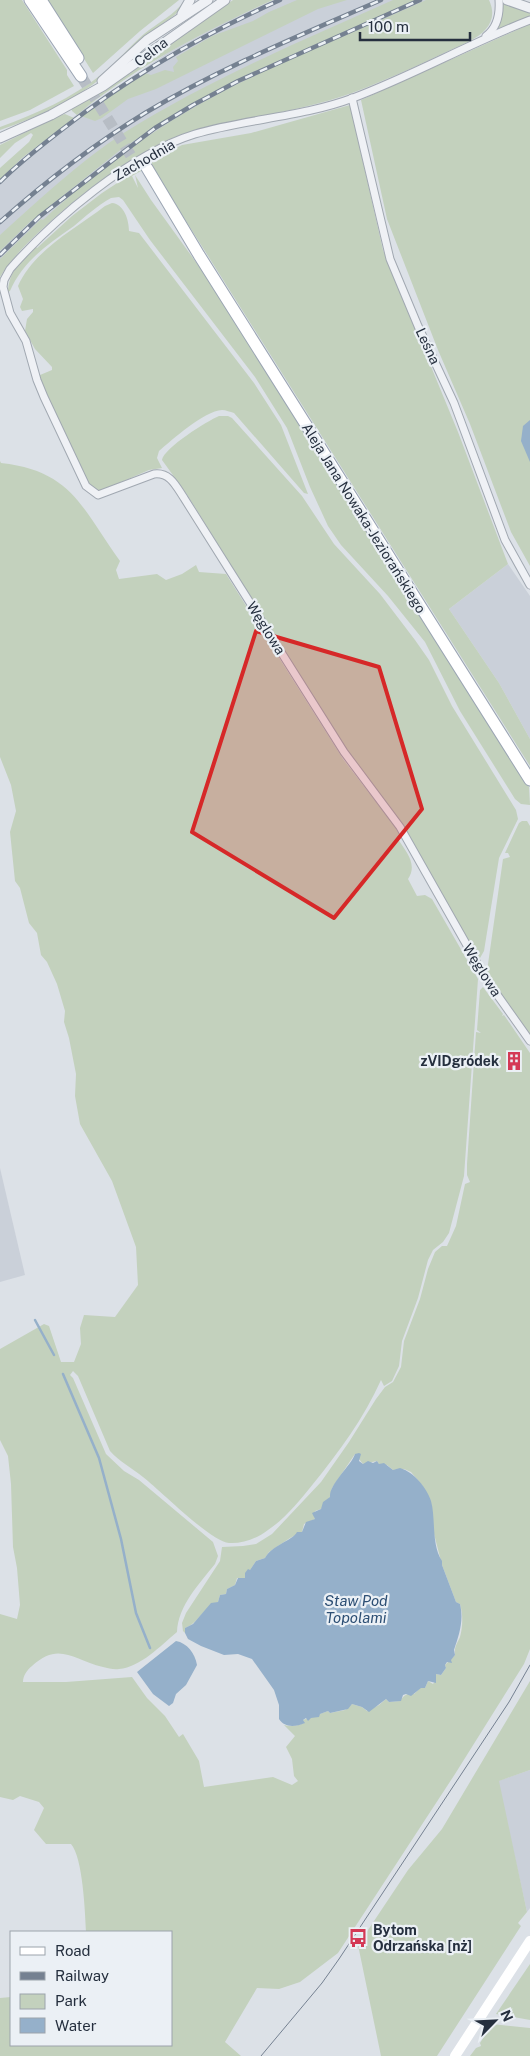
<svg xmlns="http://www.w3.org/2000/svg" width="530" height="2056" viewBox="0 0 530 2056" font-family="'Public Sans',sans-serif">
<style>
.built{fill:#cad0d9}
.green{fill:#c3d1bd}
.water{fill:#95b0ca}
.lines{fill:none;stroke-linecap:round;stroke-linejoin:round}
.stream{stroke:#95b0ca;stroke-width:2.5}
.primary-tunnel{stroke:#b7bdc5;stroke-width:11;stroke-dasharray:11 5.5;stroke-linecap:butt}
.minor-casing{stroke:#a1a8b1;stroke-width:9}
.tertiary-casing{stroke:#a1a8b1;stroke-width:11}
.primary-casing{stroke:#9ba5b3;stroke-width:13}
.minor{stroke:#eff1f5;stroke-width:7}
.tertiary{stroke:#eff1f5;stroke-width:9}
.secondary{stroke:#fff;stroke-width:10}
.primary{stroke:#fff;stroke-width:11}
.tram{stroke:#758191;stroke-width:1}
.rail-casing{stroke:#758191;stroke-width:4.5}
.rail{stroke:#ebf0f5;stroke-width:2.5;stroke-dasharray:8;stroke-linecap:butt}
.marked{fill:#d62828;fill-opacity:0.2;stroke:#d62828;stroke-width:4;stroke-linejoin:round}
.labels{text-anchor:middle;stroke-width:4.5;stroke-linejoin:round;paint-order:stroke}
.street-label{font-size:14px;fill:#252f3e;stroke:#ebf0f5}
.poi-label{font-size:14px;font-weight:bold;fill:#252f3e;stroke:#ebf0f5;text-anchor:end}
.water-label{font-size:15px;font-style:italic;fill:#2d4f74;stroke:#ebf0f5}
</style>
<rect width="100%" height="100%" fill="#dce1e7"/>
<g class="built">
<polygon points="273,0 432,0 106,171 0,263 0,180 22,158 85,108 169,52 227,21"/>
<polygon points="508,564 530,596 530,739 499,683 449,609"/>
<polygon points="0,1168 25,1275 0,1282"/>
<polygon points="530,1770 530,1908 527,1912 498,1781"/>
</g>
<g class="green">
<polygon points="0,0 22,0 67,70 67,75 74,86 30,110 0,121"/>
<polygon points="47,0 179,0 140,31 93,73"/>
<path d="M185 0H188C178 16 162 23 147 35 133 47 120 63 105 75 74 101 38 117 0 130V127C36 114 72 98 102 74 117 62 129 47 144 34 157 23 175 15 185 0Z"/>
<path d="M233 0H273C205 31 135 67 77 115L72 111 71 108 110 84Z"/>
<polygon points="297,0 347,0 318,9 156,89 128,99 102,118 95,121 81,116 145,73 151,75 165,70 174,72 173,67 178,61 176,57 212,36 253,21 269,12"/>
<path d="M393 0H416L242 77 168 118 119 151 30 222 0 251V235C39 200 78 163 122 134 208 80 301 41 393 0Z"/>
<path d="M426 0H489C498 19 487 32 470 41 431 59 392 78 352 93 299 112 241 118 187 133 136 147 27 232 0 277V259L41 219 43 220C93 173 157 126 218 94 285 59 357 31 426 0Z"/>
<polygon points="502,3 530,13 530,16 500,29 498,27 501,20"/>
<polygon points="530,24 530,566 511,532 470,424 438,350 387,219 361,100"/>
<path d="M350 105 383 250 458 432 508 564 449 609 499 683 530 739V766L179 210 152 165 132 176 138 188 135 175 151 200 206 276 529 787 530 805 521 804 515 799 460 711 425 642 388 596 341 545 328 526 310 487 287 428 255 377 150 240 123 200 119 197 111 198C97 206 86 216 74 226 48 244 23 261 10 291L8 292C9 270 21 262 36 247L37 248 72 216 102 193 154 159 182 145 251 133Z"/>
<polygon points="65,114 74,118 22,158 0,180 0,168 29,142 33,135 31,133 15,143 0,158 0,145 56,117"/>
<path d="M112 203C124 204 129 220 129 231L139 233 254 383 281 425 308 494 304 493 234 413C230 412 226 410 222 410 204 411 172 440 159 451L157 458 162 468 149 470 103 490 98 491 90 485 40 382V375L52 370V367L35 349 25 331 27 319 33 312V309L22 311 20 307 23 299 18 286C34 250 75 229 105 206Z"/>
<path d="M219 416H228L232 418 302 496 334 544 380 594 415 640 429 660 452 706 516 810 518 819 499 858 484 951 480 958H478L474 953 410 837 347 753 188 496 162 460C164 448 207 421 219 416Z"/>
<path d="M0 461 1 463C73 471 82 509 120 561L116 570 119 579 157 574 166 580 182 574 196 565 199 572 226 574 343 759 396 828 400 834 398 839C406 852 418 864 408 879L417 896 425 895 432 899 478 979 464 1176 449 1233 443 1242 433 1250 428 1260 418 1298 402 1341 399 1366 392 1381 384 1386 381 1380C364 1418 339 1452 313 1484 300 1500 286 1518 268 1530 258 1538 242 1544 229 1543 211 1542 160 1490 143 1477 132 1468 120 1462 110 1451L78 1376 73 1371 70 1375 73 1378 106 1454 124 1471 139 1480 213 1542 218 1556 215 1564C199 1584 178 1606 177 1632 160 1646 141 1667 119 1669 114 1670 108 1668 103 1667 73 1660 59 1641 32 1666 27 1670 23 1676 23 1682H66L132 1677 147 1698 165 1716 179 1737 183 1734 199 1761 204 1787 273 1777 292 1785 298 1781 294 1776 292 1759 286 1747 295 1736 284 1725C291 1727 297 1726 304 1723L303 1720 328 1711 330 1713 345 1710 352 1704 362 1707 367 1711 379 1705 386 1699 389 1702 400 1701C405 1694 406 1694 414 1694L421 1687 425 1688 428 1681 433 1684 436 1680V1674L441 1675 446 1668 445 1665 455 1655C454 1647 457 1644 460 1637 463 1625 463 1615 460 1604L456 1602 442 1565 433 1530 430 1500 422 1485 411 1472 404 1469 393 1470 387 1465 379 1464 377 1461 363 1464 355 1454 332 1488 330 1497 321 1509 315 1511 314 1516 315 1519 304 1524 302 1532 290 1538 269 1552 265 1558 256 1561 245 1578H237L235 1585 227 1589 226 1594 220 1595 218 1602C202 1608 200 1622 185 1628V1633L183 1631 182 1623 186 1613 220 1561 222 1547 243 1546 256 1544 272 1534 321 1482 349 1442 376 1399 385 1387 393 1382 401 1367 404 1341 420 1299 428 1269 435 1252 442 1246H447L456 1226 465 1184 470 1182 467 1175V1164L476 1032 481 1033 477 1030 480 990 483 987 503 1014 502 1016 504 1015 530 1053V1649L524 1664 455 1774 338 1953 300 1982 279 1989 257 1988 225 2042 241 2056H0V1998L11 1997V2045H171V1932H86C85 1912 83 1858 71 1844H46L34 1830 44 1808 39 1802 20 1796 13 1800 0 1797V1614L17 1619 20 1605 17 1568 13 1547 11 1484 8 1456 0 1440V1349L44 1324 49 1326 61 1362H74L81 1344 80 1328 84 1315 115 1317 138 1285 136 1247 112 1181 80 1124 75 1096 76 1074 69 1038 64 1022 65 1011 57 984 47 962 41 955 37 933 29 923 20 888 15 881 10 832 16 811 11 785 0 757Z"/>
<polygon points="522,821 527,821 530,826 530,1036 488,976 487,971 503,859 510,857 508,853 505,853 519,823"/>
<polygon points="530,1681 530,1770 499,1781 527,1912 518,1923 521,1926 437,2056 381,2056 358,1945 408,1870 442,1829"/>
<polygon points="530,1964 530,2020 496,2014"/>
<polygon points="492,2024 530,2028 530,2056 470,2056 476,2048 481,2046 480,2043"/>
</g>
<g class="water">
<polygon points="530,420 530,462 521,441 523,426"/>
<path d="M359 1453 361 1454 359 1461 363 1464 368 1461 373 1463 377 1461 379 1464 384 1463 393 1470 400 1468C414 1472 427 1488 431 1501 436 1519 431 1544 442 1561V1565L456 1602 460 1604C464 1621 459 1635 454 1650L455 1655 451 1660 452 1663 447 1662 445 1665 446 1668 441 1675 436 1674V1683L428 1681 425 1688H421L411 1696 406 1694 403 1695 401 1701 389 1702 386 1699 369 1712 362 1707 352 1704 348 1709 330 1713 328 1711 320 1714 319 1717 311 1718 308 1721 306 1718 303 1720 305 1723C295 1727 285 1728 279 1719V1705L274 1690 252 1659 238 1654 224 1655 201 1646 188 1639 185 1633V1628L193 1624 211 1603 218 1602 220 1595 226 1594 227 1589 235 1585 238 1578H245V1573L248 1569 250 1570 256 1561 265 1558C272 1545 292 1541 297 1532H302L306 1522 315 1519 312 1513 321 1509 323 1502 330 1497C329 1484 351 1466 355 1454Z"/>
<path d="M176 1641C187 1643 195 1653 197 1665L186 1685 176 1694 173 1703 169 1706 153 1694 137 1672Z"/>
</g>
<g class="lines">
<g class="stream">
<polyline points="35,1320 54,1355"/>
<polyline points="63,1374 99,1458 121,1539 136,1613 150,1648"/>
</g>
<polyline class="primary-tunnel" points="81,76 141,172"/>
<g class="minor-casing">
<g id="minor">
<path d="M530 20C470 43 414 75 353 98 302 117 246 119 195 134 130 154 54 219 10 269L4 280 3 287 10 313 26 341 37 380 44 397 86 486 98 495 154 474C170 472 176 486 184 498L344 752 400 827 486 979 530 1041"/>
<path d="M486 36C498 27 500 14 499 0"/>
<polyline points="352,98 390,259 418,326 454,403 505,540 530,585"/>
</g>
</g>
<g class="tertiary-casing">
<g id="tertiary">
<polyline points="507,0 530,8"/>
<polyline points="182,14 190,0"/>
<polyline points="102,81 147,40 208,0"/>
<polyline points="0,138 51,115 103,86 225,0"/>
</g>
</g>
<g class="primary-casing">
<g id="primary">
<polyline points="30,0 81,76"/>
<polyline points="41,0 78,58"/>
<polyline points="147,168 199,255 530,780"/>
</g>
</g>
<use href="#minor" class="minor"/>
<use href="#tertiary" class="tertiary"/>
<polyline class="secondary" points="455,2056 530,1941"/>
<use href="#primary" class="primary"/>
<polyline class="tram" points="261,2056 322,1983 339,1959 509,1702 530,1665"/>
<g class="rail-casing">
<g id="rail">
<path d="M0 182C20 162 42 145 64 128 132 75 202 35 280 0"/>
<path d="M0 222C45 182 93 145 145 113 220 68 301 35 381 0"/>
<polyline points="0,255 39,217 126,150 155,128 193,105 238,81 420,0"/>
</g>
</g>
<use href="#rail" class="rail"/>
</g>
<path class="marked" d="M256 631 379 667 422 809 334 918 192 832Z"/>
<defs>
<g id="building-bare" transform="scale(1.5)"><path d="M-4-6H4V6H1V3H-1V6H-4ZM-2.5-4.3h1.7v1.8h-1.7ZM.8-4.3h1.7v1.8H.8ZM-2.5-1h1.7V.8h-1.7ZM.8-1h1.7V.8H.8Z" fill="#d43955" stroke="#ebf0f5" stroke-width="2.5" paint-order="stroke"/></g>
<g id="bus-bare" transform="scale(1.5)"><path d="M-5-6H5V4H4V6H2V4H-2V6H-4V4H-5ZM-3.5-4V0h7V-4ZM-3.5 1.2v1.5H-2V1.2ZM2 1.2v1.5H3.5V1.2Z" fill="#d43955" stroke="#ebf0f5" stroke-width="2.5" paint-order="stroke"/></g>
</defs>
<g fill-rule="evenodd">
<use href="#building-bare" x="514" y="1061"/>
<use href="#bus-bare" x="358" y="1938"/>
</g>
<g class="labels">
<g class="street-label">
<text transform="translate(151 52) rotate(-37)" y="5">Celna</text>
<text transform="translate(144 160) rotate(-30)" y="5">Zachodnia</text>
<text transform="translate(428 346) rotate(65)" y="5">Leśna</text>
<text transform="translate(364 518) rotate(58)" y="5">Aleja Jana Nowaka-Jeziorańskiego</text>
<text transform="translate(266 628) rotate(58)" y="5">Węglowa</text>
<text transform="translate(482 970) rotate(58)" y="5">Węglowa</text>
</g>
<g class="poi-label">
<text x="499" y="1066">zVIDgródek</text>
<text x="373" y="1935" text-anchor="start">Bytom<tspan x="373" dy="16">Odrzańska [nż]</tspan></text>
</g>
<g class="water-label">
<text x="356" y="1606">Staw Pod<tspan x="356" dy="17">Topolami</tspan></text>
</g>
</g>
<rect x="10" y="1931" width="162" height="115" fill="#ebf0f5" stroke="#9ca3ac"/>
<rect x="20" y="1947" width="25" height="8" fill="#ffffff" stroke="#9ca3ac"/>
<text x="55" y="1956" font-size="15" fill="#252f3e">Road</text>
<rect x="20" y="1972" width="25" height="8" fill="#758191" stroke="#9ca3ac"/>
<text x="55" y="1981" font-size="15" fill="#252f3e">Railway</text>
<rect x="20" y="1994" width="25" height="15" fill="#c3d1bd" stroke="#9ca3ac"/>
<text x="55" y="2006" font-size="15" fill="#252f3e">Park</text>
<rect x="20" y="2018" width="25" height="15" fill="#95b0ca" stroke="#9ca3ac"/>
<text x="55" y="2031" font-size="15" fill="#252f3e">Water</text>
<g transform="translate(495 2021) rotate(66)" stroke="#ebf0f5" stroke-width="4" paint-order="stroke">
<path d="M0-4L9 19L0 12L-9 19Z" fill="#252f3e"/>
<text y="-8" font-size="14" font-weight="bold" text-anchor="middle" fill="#252f3e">N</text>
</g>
<path d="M360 32v8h110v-8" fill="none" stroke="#252f3e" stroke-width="2.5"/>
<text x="368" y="32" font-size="15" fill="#252f3e" stroke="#ebf0f5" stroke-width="4" paint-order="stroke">100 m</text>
</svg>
